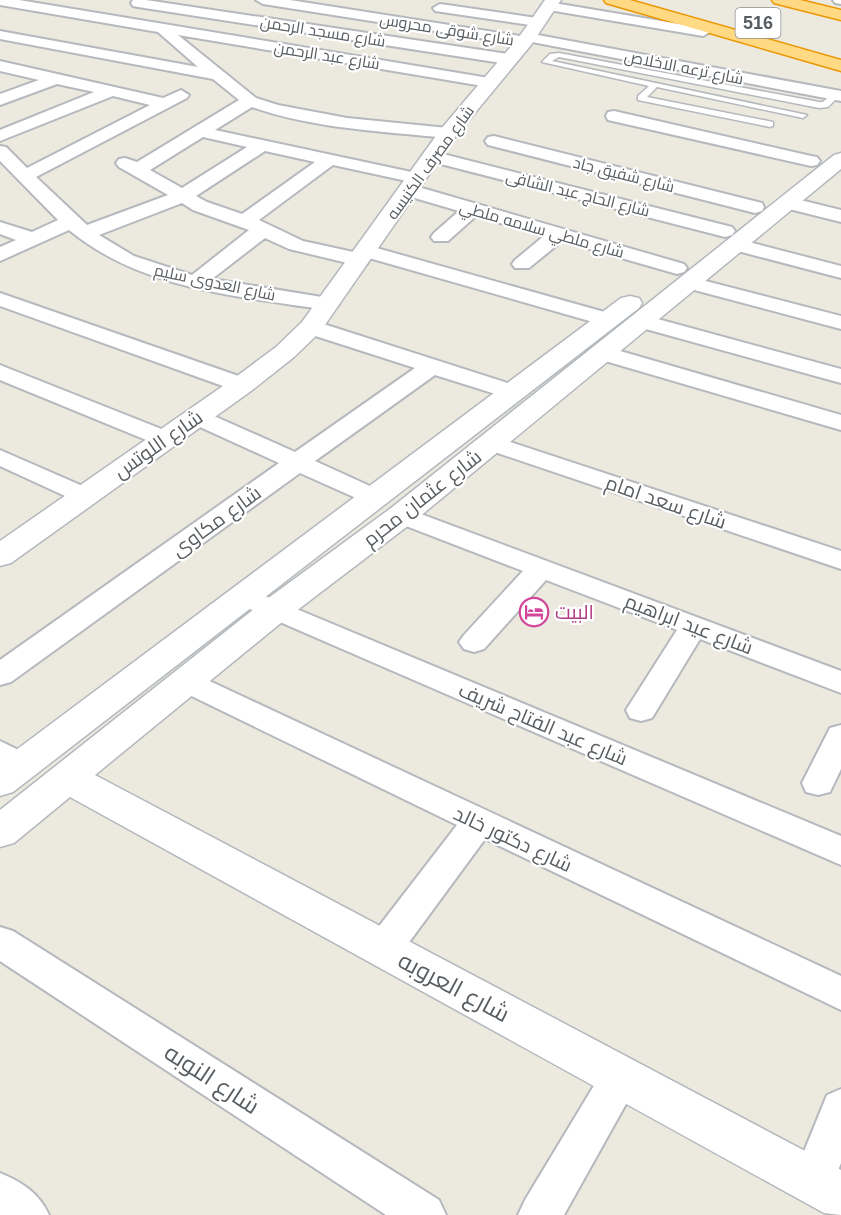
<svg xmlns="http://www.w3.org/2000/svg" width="841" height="1215" viewBox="0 0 841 1215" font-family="Helvetica,Cairo,sans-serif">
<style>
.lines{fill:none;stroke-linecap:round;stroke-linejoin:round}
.lane-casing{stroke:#b5b8bd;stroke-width:3}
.street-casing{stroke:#b5b8bd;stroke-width:4}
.secondary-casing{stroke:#b3b8bd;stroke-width:3}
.highway-casing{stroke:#ec9600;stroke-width:3}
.lane{fill:#fff;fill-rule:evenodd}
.street{fill:#fff;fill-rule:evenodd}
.secondary{fill:#fff;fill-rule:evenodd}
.highway{fill:#ffd984;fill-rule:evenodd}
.labels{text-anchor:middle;stroke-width:4.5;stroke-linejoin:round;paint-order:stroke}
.far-street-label{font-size:16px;fill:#585d61;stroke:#fff}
.shield{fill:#fff;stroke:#8a8e90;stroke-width:1.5}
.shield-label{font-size:18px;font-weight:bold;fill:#585d61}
.street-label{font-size:20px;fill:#585d61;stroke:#fff}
.hotel-label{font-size:20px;fill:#b23c85;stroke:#fff;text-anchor:start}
.near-street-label{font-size:24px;fill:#585d61;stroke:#fff}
</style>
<rect width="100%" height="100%" fill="#ece9df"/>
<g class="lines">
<g class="lane-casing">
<polygon id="lane" points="559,53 819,102 823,102 833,93 840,95 828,107 819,108 559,57 552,61 807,115 803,118 657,87 647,97 773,122 773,126 770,127 638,100 638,96 649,86 542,62 550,54"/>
</g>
<g class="street-casing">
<g id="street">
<path d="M0 0H19L495 79 497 82 495 85 489 87 178 35 256 98 278 105 347 118 448 128 454 129 457 133 454 137 448 138C382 131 315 129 252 107L215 130 416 173 422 174 425 178 422 182 416 183 333 165 259 220 303 241 358 253 356 251 359 247H373L615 315 618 320 615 325 607 326 369 258 367 264 360 266 289 249 265 238 212 279 328 298 335 300 339 304 335 308 328 310C238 296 142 290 69 230L0 261V247L16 240 0 234V222L32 232 58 220 0 161V146L6 147 27 168 150 105 113 96 0 141V130L94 92 57 84 0 105V94L39 80 0 71V61L163 98 181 90 189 95 187 98 36 177 87 225 168 195 119 167 116 163 119 159 125 158 137 162 239 100 213 79 0 39V31L198 67 158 32 0 5ZM203 137 247 147 182 188 150 170ZM265 151 315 162 242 214 207 202 196 196ZM182 203 193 210 249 230 192 275 134 256 99 235Z"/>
<polygon points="133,0 146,0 508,54 516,59 508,64 138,7 133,6 131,3"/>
<polygon points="256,0 290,0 520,36 527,33 841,91 841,101 532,42 525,45 263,4"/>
<polygon points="833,0 841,0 841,4 835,3"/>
<polygon points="548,2 703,28 710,32 703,36 543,9 541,6"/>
<polygon points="440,4 537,18 544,22 537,26 435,11 433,8"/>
<polygon points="614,111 811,156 817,157 820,161 817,165 811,166 608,120 606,116 608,112"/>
<polygon points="494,136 762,203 764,207 762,211 755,213 488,145 485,141 488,137"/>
<polygon points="431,151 732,227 735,231 732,235 725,237 425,160 422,156 425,152"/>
<polygon points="408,184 684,264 687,268 684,272 677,274 562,241 529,268 515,268 512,264 515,260 544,236 476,216 448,241 434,241 431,237 434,233 459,211 401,194 399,190 401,186"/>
<polygon points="788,197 841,210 841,222 781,207 779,203 781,199"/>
<polygon points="737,239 841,266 841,278 730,249 727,245 730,241"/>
<polygon points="690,277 841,316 841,329 683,287 680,283 683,279"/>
<polygon points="0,293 250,380 254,385 250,390 242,392 234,390 0,306"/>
<polygon points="643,315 841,369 841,383 635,326 632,321 635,316"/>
<polygon points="311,320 520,387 524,392 520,397 512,399 435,375 315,461 383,492 387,497 383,502 374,505 365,502 300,473 11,682 0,685 0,660 279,463 189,422 185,417 189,412 197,410 205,412 295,452 415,368 303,332 300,327 303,322"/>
<polygon points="603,346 841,415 841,430 595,358 592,353 595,348"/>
<polygon points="0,365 174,434 177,439 174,444 165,446 156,444 0,380"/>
<polygon points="492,436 841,551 841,569 483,448 480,443 483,438"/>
<polygon points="0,450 94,491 98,496 94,501 85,504 76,501 0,466"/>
<polygon points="402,507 841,671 841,693 700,639 652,718 641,721 630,718 626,710 677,630 546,580 484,649 474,652 464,649 459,642 464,635 523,571 393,521 389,515 393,509"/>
<polygon points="246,588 841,836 841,865 236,603 232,597 236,591"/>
<polygon points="186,670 841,976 841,1010 485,839 396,960 383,965 370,960 365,949 370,938 457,825 175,688 171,681 175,674"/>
<polygon points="841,725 841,769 830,792 818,795 806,792 802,783 830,728"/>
<polygon points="0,741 33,757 38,765 33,773 22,777 0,768"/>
<polygon points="0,927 13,931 439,1200 446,1215 386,1215 0,961"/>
<polygon points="621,1059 635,1064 641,1077 564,1215 518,1215 525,1200 607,1064"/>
<polygon points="841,1089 841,1163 828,1196 813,1202 798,1196 792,1181 827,1095"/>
<path d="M0 1173C22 1182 39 1193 49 1215H0Z"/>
</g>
</g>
<g class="secondary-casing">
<g id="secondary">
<polygon points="545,0 561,0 531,45 455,137 320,332 294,357 251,391 11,563 0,566 0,541 233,379 276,347 302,322 441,129 519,37"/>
<polygon points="841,153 841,169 413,522 287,618 95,775 841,1170 841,1215 824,1213 70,797 14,843 0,847 0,810 263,602 391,508 834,155"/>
<polygon points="630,296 639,298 642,303 639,308 13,792 0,796 0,762 621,298"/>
</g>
</g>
<g class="highway-casing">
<g id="highway">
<polygon points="604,0 630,0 841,60 841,71 606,3"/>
<polygon points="772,0 800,0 841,10 841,20 774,3"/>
</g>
</g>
<use href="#lane" class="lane"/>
<use href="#street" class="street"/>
<use href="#secondary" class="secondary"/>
<use href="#highway" class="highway"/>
</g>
<defs>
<g id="hotel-ring" transform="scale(1.5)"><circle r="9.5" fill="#fff" stroke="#d1479c" stroke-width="1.5"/><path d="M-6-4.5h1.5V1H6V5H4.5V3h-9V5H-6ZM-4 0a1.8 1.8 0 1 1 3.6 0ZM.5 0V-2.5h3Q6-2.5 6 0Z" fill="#d1479c"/></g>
</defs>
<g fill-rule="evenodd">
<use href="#hotel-ring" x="534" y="612"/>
</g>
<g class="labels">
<g class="far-street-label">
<text transform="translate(447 29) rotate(9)" y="6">شارع شوقى محروس</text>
<text transform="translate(323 31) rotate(9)" y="6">شارع مسجد الرحمن</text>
<text transform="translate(327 55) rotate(9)" y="6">شارع عبد الرحمن</text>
<text transform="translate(684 67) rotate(11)" y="6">شارع ترعه الاخلاص</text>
<text transform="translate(430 162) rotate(-54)" y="6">شارع مصرف الكنيسه</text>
<text transform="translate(624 174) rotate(14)" y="6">شارع شفيق جاد</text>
<text transform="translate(578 193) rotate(14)" y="6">شارع الحاج عبد الشافى</text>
<text transform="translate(542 229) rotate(16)" y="6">شارع ملطي سلامه ملطي</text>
<text transform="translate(215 282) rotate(12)" y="6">شارع العدوى سليم</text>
</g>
<rect class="shield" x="735.5" y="8" width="45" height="30" rx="4.5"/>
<g class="shield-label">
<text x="758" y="29">516</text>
</g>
<g class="street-label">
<text transform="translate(158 444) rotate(-35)" y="7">شارع اللوتس</text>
<text transform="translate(422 498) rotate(-38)" y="7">شارع عثمان محرم</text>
<text transform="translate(666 502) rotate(19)" y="7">شارع سعد امام</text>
<text transform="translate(216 521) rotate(-36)" y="7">شارع مكاوى</text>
<text transform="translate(689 624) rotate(21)" y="7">شارع عيد ابراهيم</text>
<text transform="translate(543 724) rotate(23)" y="7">شارع عبد الفتاح شريف</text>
<text transform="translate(513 839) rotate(25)" y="7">شارع دكتور خالد</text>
</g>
<g class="hotel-label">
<text x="555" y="619">البيت</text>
</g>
<g class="near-street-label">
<text transform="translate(454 987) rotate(28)" y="8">شارع العروبه</text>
<text transform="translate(212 1079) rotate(33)" y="8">شارع النوبه</text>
</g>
</g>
</svg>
